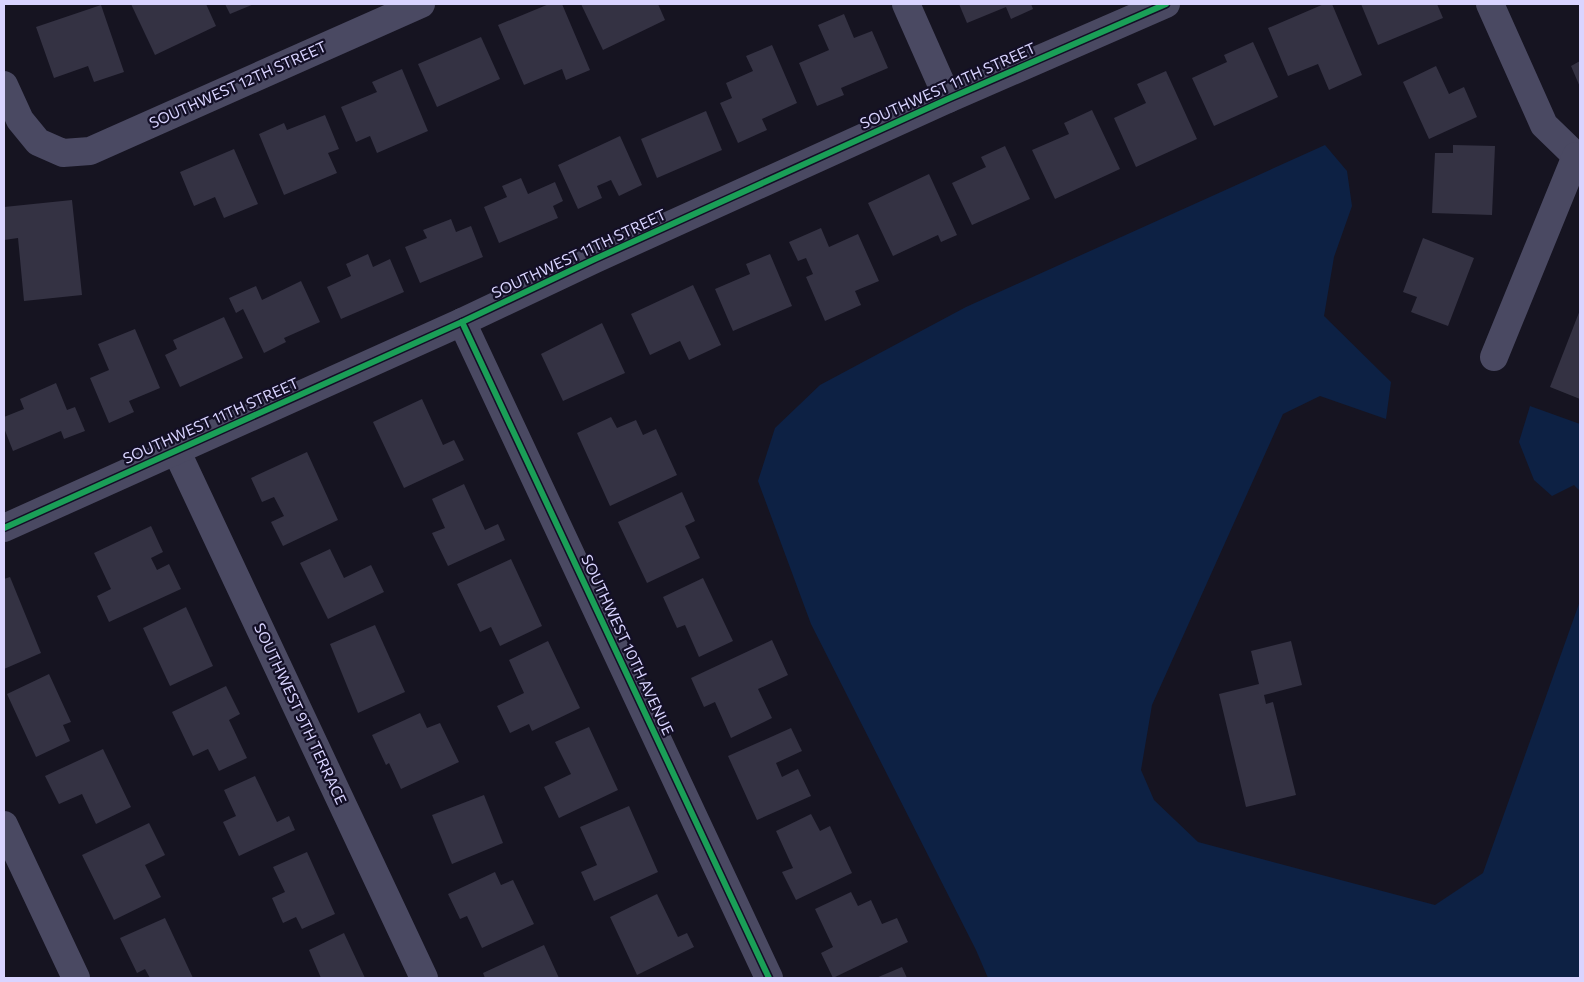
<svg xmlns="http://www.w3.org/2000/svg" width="1584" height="982" viewBox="0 0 1584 982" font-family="Commissioner,sans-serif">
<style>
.water{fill:#0d2144}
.building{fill:#343243}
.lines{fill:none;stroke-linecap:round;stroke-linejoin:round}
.minor{stroke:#4a4962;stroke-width:28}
.cycleway-casing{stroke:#130f26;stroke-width:9}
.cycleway{stroke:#1a9f57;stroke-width:6}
.labels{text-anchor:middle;stroke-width:4.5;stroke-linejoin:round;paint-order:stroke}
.street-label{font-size:15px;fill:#d9d4ff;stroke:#130f26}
</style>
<rect width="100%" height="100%" fill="#161421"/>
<g class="water">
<polygon points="1325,145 1347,171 1352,206 1334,257 1324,316 1391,382 1386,419 1320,396 1283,414 1152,705 1141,770 1154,800 1198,842 1435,905 1483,873 1580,601 1580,978 988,978 976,950 811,624 758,481 775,428 820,385 966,307"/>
<polygon points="1530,406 1580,424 1580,491 1574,485 1552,496 1534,480 1519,442"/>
</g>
<g class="building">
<polygon points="131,4 206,4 216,26 155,55"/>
<polygon points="225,4 254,4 230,14"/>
<polygon points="549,4 562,4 590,70 566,80 562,69 524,85 498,25"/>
<polygon points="581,4 658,4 665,20 603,50"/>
<polygon points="959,4 1031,4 1033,9 1011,19 1006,7 967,23"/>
<polygon points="1324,4 1332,4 1362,75 1329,90 1318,64 1288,76 1268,28"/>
<polygon points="1361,4 1437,4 1443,18 1378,45"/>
<polygon points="101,5 124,72 94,82 88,66 54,78 36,27"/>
<polygon points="844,14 854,38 872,31 888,68 841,88 844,95 817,106 799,63 829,50 818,25"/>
<polygon points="481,37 500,79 437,107 418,64"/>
<polygon points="1253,42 1278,97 1214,126 1192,78 1227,62 1224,55"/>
<polygon points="772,45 797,103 762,119 767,130 738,143 720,103 732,98 726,83 753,71 746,56"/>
<polygon points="1580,61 1580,87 1571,66"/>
<polygon points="1436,66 1449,94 1464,87 1477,117 1429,139 1403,82"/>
<polygon points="402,69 428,131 377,153 370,136 356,142 341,107 377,92 372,82"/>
<polygon points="1166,71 1197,139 1136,167 1114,118 1146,103 1137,84"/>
<polygon points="1092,110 1120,169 1055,199 1032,150 1069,134 1064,123"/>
<polygon points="706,111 722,150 657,178 641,139"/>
<polygon points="325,115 339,149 328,153 337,173 284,195 259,134 284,123 287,130"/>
<polygon points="620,136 642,185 619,196 611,180 597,186 602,198 578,209 558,165"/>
<polygon points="1453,145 1495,146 1492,215 1432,213 1435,153 1453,153"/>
<polygon points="1005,146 1030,199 972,225 952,183 986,167 981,157"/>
<polygon points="234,149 258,204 224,218 215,197 194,206 180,172"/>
<polygon points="929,174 957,235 941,242 938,235 893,256 868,203"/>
<polygon points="521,178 528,194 555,182 563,201 553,206 558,218 499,243 484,207 507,197 502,186"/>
<polygon points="72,200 82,295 24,301 18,238 4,240 4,207"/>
<polygon points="451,219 456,232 471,226 483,257 420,283 405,247 427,238 423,230"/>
<polygon points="821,228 829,247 858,234 879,281 855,291 861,305 825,321 806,277 813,274 806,258 798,261 789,242"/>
<polygon points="1423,238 1474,258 1448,326 1411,312 1417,297 1403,292"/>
<polygon points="368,254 373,267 390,259 404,292 341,319 327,287 351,276 346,264"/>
<polygon points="770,254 792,306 733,331 715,289 750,274 746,264"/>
<polygon points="301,281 320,322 284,338 286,342 264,353 243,309 236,313 229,298 256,286 262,300"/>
<polygon points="693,285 721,345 689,360 680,341 650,355 631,314"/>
<polygon points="1580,310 1580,399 1550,387"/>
<polygon points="224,317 243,358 180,387 165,355 177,349 173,340"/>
<polygon points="602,323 625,373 563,401 541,354"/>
<polygon points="135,329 160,388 129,401 134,412 109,423 90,378 109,370 98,344"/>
<polygon points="56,383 67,410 75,407 85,431 64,439 61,431 13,451 4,428 4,417 24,409 20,399"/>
<polygon points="422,399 443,445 454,440 464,460 404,488 373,422"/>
<polygon points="611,417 617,428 636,420 643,435 656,429 677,475 610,506 577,433"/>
<polygon points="307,452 338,520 283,546 271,522 284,516 274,497 262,502 251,478"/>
<polygon points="464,484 485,530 498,524 505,540 448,566 432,533 445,528 432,499"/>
<polygon points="682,492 695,521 685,526 700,558 647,583 618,522"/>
<polygon points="151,526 163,552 151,558 157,570 169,564 181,589 109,622 97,596 111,589 94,553"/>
<polygon points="330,549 344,578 371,565 384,592 328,619 300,563"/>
<polygon points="511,559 542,626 500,646 491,627 480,632 457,584"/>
<polygon points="10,577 41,653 4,669 4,579"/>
<polygon points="703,578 733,641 699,657 685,625 677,628 663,597"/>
<polygon points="186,607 213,666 170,686 143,628"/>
<polygon points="375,625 405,692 358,713 330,644"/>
<polygon points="772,640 788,675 758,689 772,718 731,738 715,702 704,707 691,678"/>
<polygon points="548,641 580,708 532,731 529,724 510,733 497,706 524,693 509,660"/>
<polygon points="1291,641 1302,685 1264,695 1266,704 1273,702 1296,795 1246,807 1219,694 1259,684 1251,651"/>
<polygon points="49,674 71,722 63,725 70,741 36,757 7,694"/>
<polygon points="226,686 240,714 229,720 247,758 219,771 208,749 193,756 172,712"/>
<polygon points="420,713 427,728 440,723 459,762 401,789 389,763 386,765 372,735"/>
<polygon points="589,727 618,790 559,818 544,787 571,774 555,742"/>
<polygon points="791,728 802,751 776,763 782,777 798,769 811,796 757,820 728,756"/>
<polygon points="103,749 131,807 96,824 82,794 59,804 45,776"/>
<polygon points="255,776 277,822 289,816 295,830 239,856 223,822 236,816 224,790"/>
<polygon points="484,795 503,843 452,864 432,815"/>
<polygon points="629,806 658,872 594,901 581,872 597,865 580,827"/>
<polygon points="811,814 820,831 830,826 852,873 796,900 782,872 793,868 776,831"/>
<polygon points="149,823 165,855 145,865 161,897 114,920 82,855"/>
<polygon points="307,852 335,914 302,929 296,917 283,923 272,898 285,892 273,867"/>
<polygon points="495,872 501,885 513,880 534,924 482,948 467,916 460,919 448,894"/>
<polygon points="851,892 858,906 871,900 882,924 897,918 908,942 833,978 821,953 833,947 815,909"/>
<polygon points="657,894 678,937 687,933 694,947 637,975 610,917"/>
<polygon points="165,918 193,978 150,978 145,969 137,973 120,938"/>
<polygon points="344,933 365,978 321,978 309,950"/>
<polygon points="544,945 559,978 485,978 483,973"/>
<polygon points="902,967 907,978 876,978"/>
</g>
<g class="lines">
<g class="minor">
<polyline points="906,4 948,99"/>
<polyline points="1490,4 1544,125 1576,156"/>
<polyline points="4,85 20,120 38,142 63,153 90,151 421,4"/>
<polyline points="462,322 769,978"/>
<polyline points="1494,357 1576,156"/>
<polyline points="176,450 424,978"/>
<polyline points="4,528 462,322 595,259 948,99 1166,4"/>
<polyline points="4,825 76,978"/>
</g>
<g class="cycleway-casing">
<g id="cycleway">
<polyline points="462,322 769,978"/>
<polyline points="4,528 462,322 595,259 948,99 1166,4"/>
</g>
</g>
<use href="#cycleway" class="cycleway"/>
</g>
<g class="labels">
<g class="street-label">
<text transform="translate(238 85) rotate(-24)" y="5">SOUTHWEST 12TH STREET</text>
<text transform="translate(948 86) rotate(-24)" y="5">SOUTHWEST 11TH STREET</text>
<text transform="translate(579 254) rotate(-25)" y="5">SOUTHWEST 11TH STREET</text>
<text transform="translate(211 421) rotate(-24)" y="5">SOUTHWEST 11TH STREET</text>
<text transform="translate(627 645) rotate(65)" y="5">SOUTHWEST 10TH AVENUE</text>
<text transform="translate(300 714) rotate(65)" y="5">SOUTHWEST 9TH TERRACE</text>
</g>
</g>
<rect width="1584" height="982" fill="none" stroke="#d9d4ff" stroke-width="10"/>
</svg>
